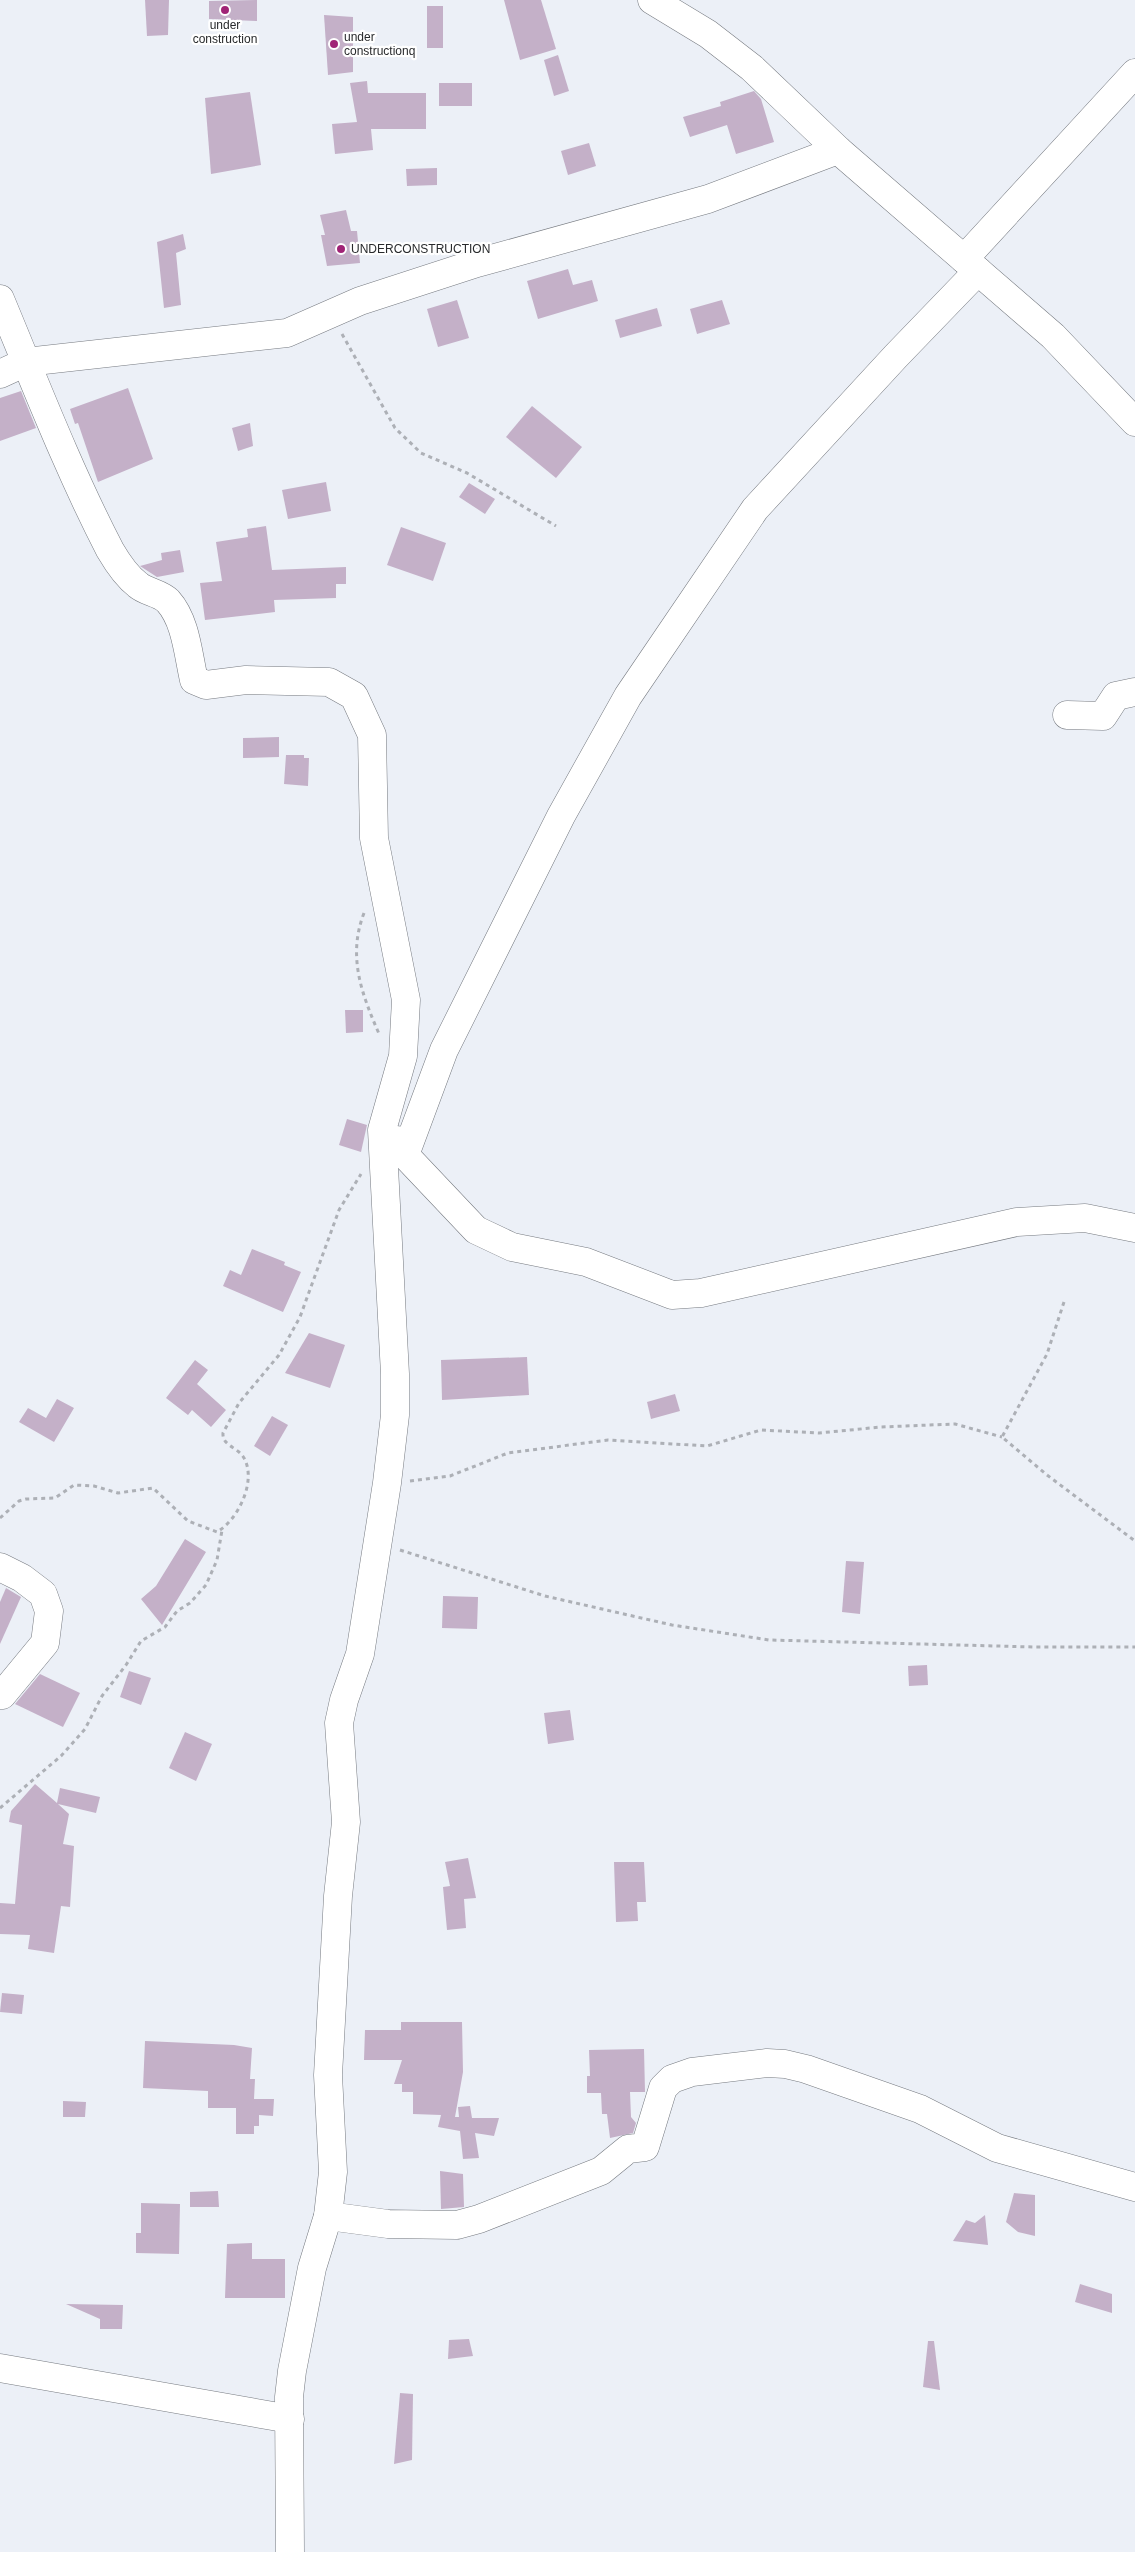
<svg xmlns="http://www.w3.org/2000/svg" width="1135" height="2552" viewBox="0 0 1135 2552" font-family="Arial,sans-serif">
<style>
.building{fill:#c4b0c8}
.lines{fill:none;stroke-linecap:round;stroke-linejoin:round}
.minor-casing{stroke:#767a80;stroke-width:29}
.path{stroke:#adb0b6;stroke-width:3;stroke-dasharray:4 4;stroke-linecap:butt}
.minor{stroke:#fff;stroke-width:28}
.poi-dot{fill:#a02376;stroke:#fff;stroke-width:2}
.labels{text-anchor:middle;stroke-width:4.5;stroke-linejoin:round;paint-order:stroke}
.poi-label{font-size:12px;fill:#282a2c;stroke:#fff;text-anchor:start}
</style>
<rect width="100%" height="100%" fill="#ecf0f7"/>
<g class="building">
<polygon points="145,0 169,0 168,35 147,36"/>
<polygon points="257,0 257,21 209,19 209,1"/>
<polygon points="504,0 541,0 556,49 520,60"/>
<rect x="427" y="6" width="16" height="42"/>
<polygon points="324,15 353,17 353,72 328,75"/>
<polygon points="558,55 569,91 554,96 544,60"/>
<polygon points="367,81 368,93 426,93 426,129 371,129 373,150 335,154 332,124 357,122 350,83"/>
<rect x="439" y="83" width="33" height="23"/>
<polygon points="754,91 761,99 774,142 736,154 727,125 690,137 683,117 721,106 720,102"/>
<polygon points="250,92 261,165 211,174 205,98"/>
<polygon points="589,143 596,166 568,175 561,151"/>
<polygon points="437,168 437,185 407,186 406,169"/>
<polygon points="346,210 351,231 357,231 360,263 327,266 321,235 325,235 320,215"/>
<polygon points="183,234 186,249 176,253 181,305 164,308 157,242"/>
<polygon points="568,269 573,285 592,280 598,301 538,319 527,281"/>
<polygon points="457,300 469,338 438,347 427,309"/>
<polygon points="722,300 730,324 697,334 690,309"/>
<polygon points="657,308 662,326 620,338 615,320"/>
<polygon points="128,388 153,459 98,482 78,423 75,424 70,409"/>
<polygon points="21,391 36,428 0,441 0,398"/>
<polygon points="532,406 582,447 556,478 506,437"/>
<polygon points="250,423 253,446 238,451 232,428"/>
<polygon points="326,482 331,511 288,519 282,490"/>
<polygon points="469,483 495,499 485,514 459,497"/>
<polygon points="266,526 272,570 346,567 346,584 336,584 336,598 274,600 275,612 205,620 200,583 222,581 216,542 248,537 247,529"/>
<polygon points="401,527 446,543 433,581 387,565"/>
<polygon points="180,550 184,572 157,577 140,566 162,560 161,553"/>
<polygon points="279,737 279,757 243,758 243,738"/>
<polygon points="286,755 304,755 304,758 309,758 308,786 284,784"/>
<polygon points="345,1010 363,1010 363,1032 346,1033"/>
<polygon points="347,1119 367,1125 361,1152 339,1145"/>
<polygon points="252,1249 285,1262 284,1265 301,1272 283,1312 223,1286 230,1270 241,1275"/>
<polygon points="309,1333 345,1345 330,1388 285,1373"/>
<polygon points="527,1357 529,1395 442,1400 441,1360"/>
<polygon points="195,1360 208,1370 197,1384 226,1410 211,1427 192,1410 188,1415 166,1398"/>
<polygon points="675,1394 680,1411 651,1419 647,1402"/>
<polygon points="57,1399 74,1408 54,1442 19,1422 28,1408 46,1418"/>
<polygon points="272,1416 288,1425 270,1456 254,1446"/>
<polygon points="185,1539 206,1552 162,1625 141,1599 156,1586"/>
<polygon points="846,1561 864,1562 860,1614 842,1612"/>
<polygon points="6,1588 21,1597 0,1644 0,1602"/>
<polygon points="443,1596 478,1597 477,1629 442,1628"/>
<polygon points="927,1665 928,1685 909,1686 908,1666"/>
<polygon points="129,1671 151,1678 141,1705 120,1697"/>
<polygon points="40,1674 80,1693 63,1727 15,1704"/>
<polygon points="570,1710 574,1740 548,1744 544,1713"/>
<polygon points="185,1732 212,1744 196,1781 169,1768"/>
<polygon points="35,1784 57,1803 60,1788 100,1797 96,1813 58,1804 69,1814 63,1844 74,1846 70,1907 61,1906 54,1953 28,1949 30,1935 0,1934 0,1903 15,1904 22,1825 9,1822 11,1811"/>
<polygon points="468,1858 476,1898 464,1899 466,1928 447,1930 443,1887 450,1886 445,1862"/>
<polygon points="614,1862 644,1862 646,1902 637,1902 638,1921 616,1922"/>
<polygon points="2,1993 24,1995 22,2014 0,2012"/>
<polygon points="401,2022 462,2022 463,2072 455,2117 449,2117 459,2117 458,2107 470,2106 472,2118 499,2118 494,2136 475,2133 479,2158 463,2159 460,2131 438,2127 441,2115 413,2114 413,2092 402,2092 402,2084 394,2084 402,2060 364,2060 365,2030 401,2030"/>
<polygon points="145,2041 234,2045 252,2048 250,2079 255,2079 254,2099 274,2099 273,2116 259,2115 259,2126 254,2126 254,2134 236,2134 236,2108 208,2108 208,2091 143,2088"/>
<polygon points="644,2049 645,2092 630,2092 631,2117 636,2123 633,2133 610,2138 607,2114 602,2114 601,2093 587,2093 587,2076 590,2076 589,2050"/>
<polygon points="63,2101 86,2102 85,2117 63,2117"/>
<polygon points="440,2171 463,2174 464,2207 441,2209"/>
<polygon points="218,2191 219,2207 190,2207 190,2192"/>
<polygon points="1014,2193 1035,2195 1035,2236 1018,2232 1006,2222"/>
<polygon points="141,2203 180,2204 179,2254 136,2253 136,2233 141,2233"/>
<polygon points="985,2215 988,2245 953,2241 966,2220 975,2223"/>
<polygon points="252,2243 252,2259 285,2259 285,2298 225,2298 227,2244"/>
<polygon points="1080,2284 1112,2294 1112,2313 1075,2302"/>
<polygon points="66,2304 123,2305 122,2329 100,2329 100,2319"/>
<polygon points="469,2339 473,2356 448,2359 449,2340"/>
<polygon points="928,2341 934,2341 940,2390 923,2387"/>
<polygon points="400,2393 413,2394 412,2460 394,2464"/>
</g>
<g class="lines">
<g class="minor-casing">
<g id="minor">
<polyline points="652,0 708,34 752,68 838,150 1053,336 1135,422"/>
<polyline points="964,259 1135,73"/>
<path d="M0 299C35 383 68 469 110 550 117 562 126 576 138 585 146 592 160 593 168 601 186 621 188 654 194 680L206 685 246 680 329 682 354 696 372 735 374 838 406 1000 403 1056 382 1130 395 1374V1415L387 1483 360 1654 344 1700 339 1723 346 1822 338 1896 328 2075 333 2172 328 2216 312 2268 292 2371 289 2397 290 2552"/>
<polyline points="0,374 26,362 287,333 360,301 477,263 708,199 838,150"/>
<polyline points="1067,715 1103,716 1116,696 1135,692"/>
<polyline points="397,1140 405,1155 476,1230 512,1247 586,1262 672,1295 701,1293 1017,1222 1085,1218 1135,1228"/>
<polyline points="405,1155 444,1050 561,816 628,696 755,509 896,356 978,271"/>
<polyline points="0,1567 22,1578 43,1594 49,1611 45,1643 2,1695"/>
<polyline points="328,2216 388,2224 457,2225 479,2219 601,2171 628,2149 645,2147 663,2088 672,2079 692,2072 767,2063 785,2064 806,2069 920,2109 997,2148 1135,2187"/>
<polyline points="0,2368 290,2419"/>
</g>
</g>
<g class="path">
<polyline points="342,334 395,428 421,453 467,473 556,526"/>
<path d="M364 913C347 957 362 995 380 1036"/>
<polyline points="1064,1302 1047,1354 1002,1437 1047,1475 1135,1541"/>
<polyline points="410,1481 450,1476 508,1453 608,1440 707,1446 761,1430 819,1433 881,1427 955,1424 1002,1437"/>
<path d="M0 1518 19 1501 26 1499 55 1498 74 1485 94 1486 118 1493 153 1488 188 1521 217 1532C238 1520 257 1481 244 1458 238 1447 222 1446 223 1433L239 1403 279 1355 300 1317 339 1210 361 1174"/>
<polyline points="400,1550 545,1596 672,1625 769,1640 1034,1647 1135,1647"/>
<polyline points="0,1808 61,1756 85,1729 102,1696 126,1665 141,1641 165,1627 177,1611 190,1603 206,1585 217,1560 222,1530"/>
</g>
<use href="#minor" class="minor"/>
</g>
<g class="poi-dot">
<circle cx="225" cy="10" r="5"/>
<circle cx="334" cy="44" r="5"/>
<circle cx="341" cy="249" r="5"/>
</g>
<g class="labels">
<g class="poi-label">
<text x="225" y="29" text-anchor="middle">under<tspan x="225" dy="14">construction</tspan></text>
<text x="344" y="41">under<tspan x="344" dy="14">constructionq</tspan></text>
<text x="351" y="253">UNDERCONSTRUCTION</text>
</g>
</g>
</svg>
